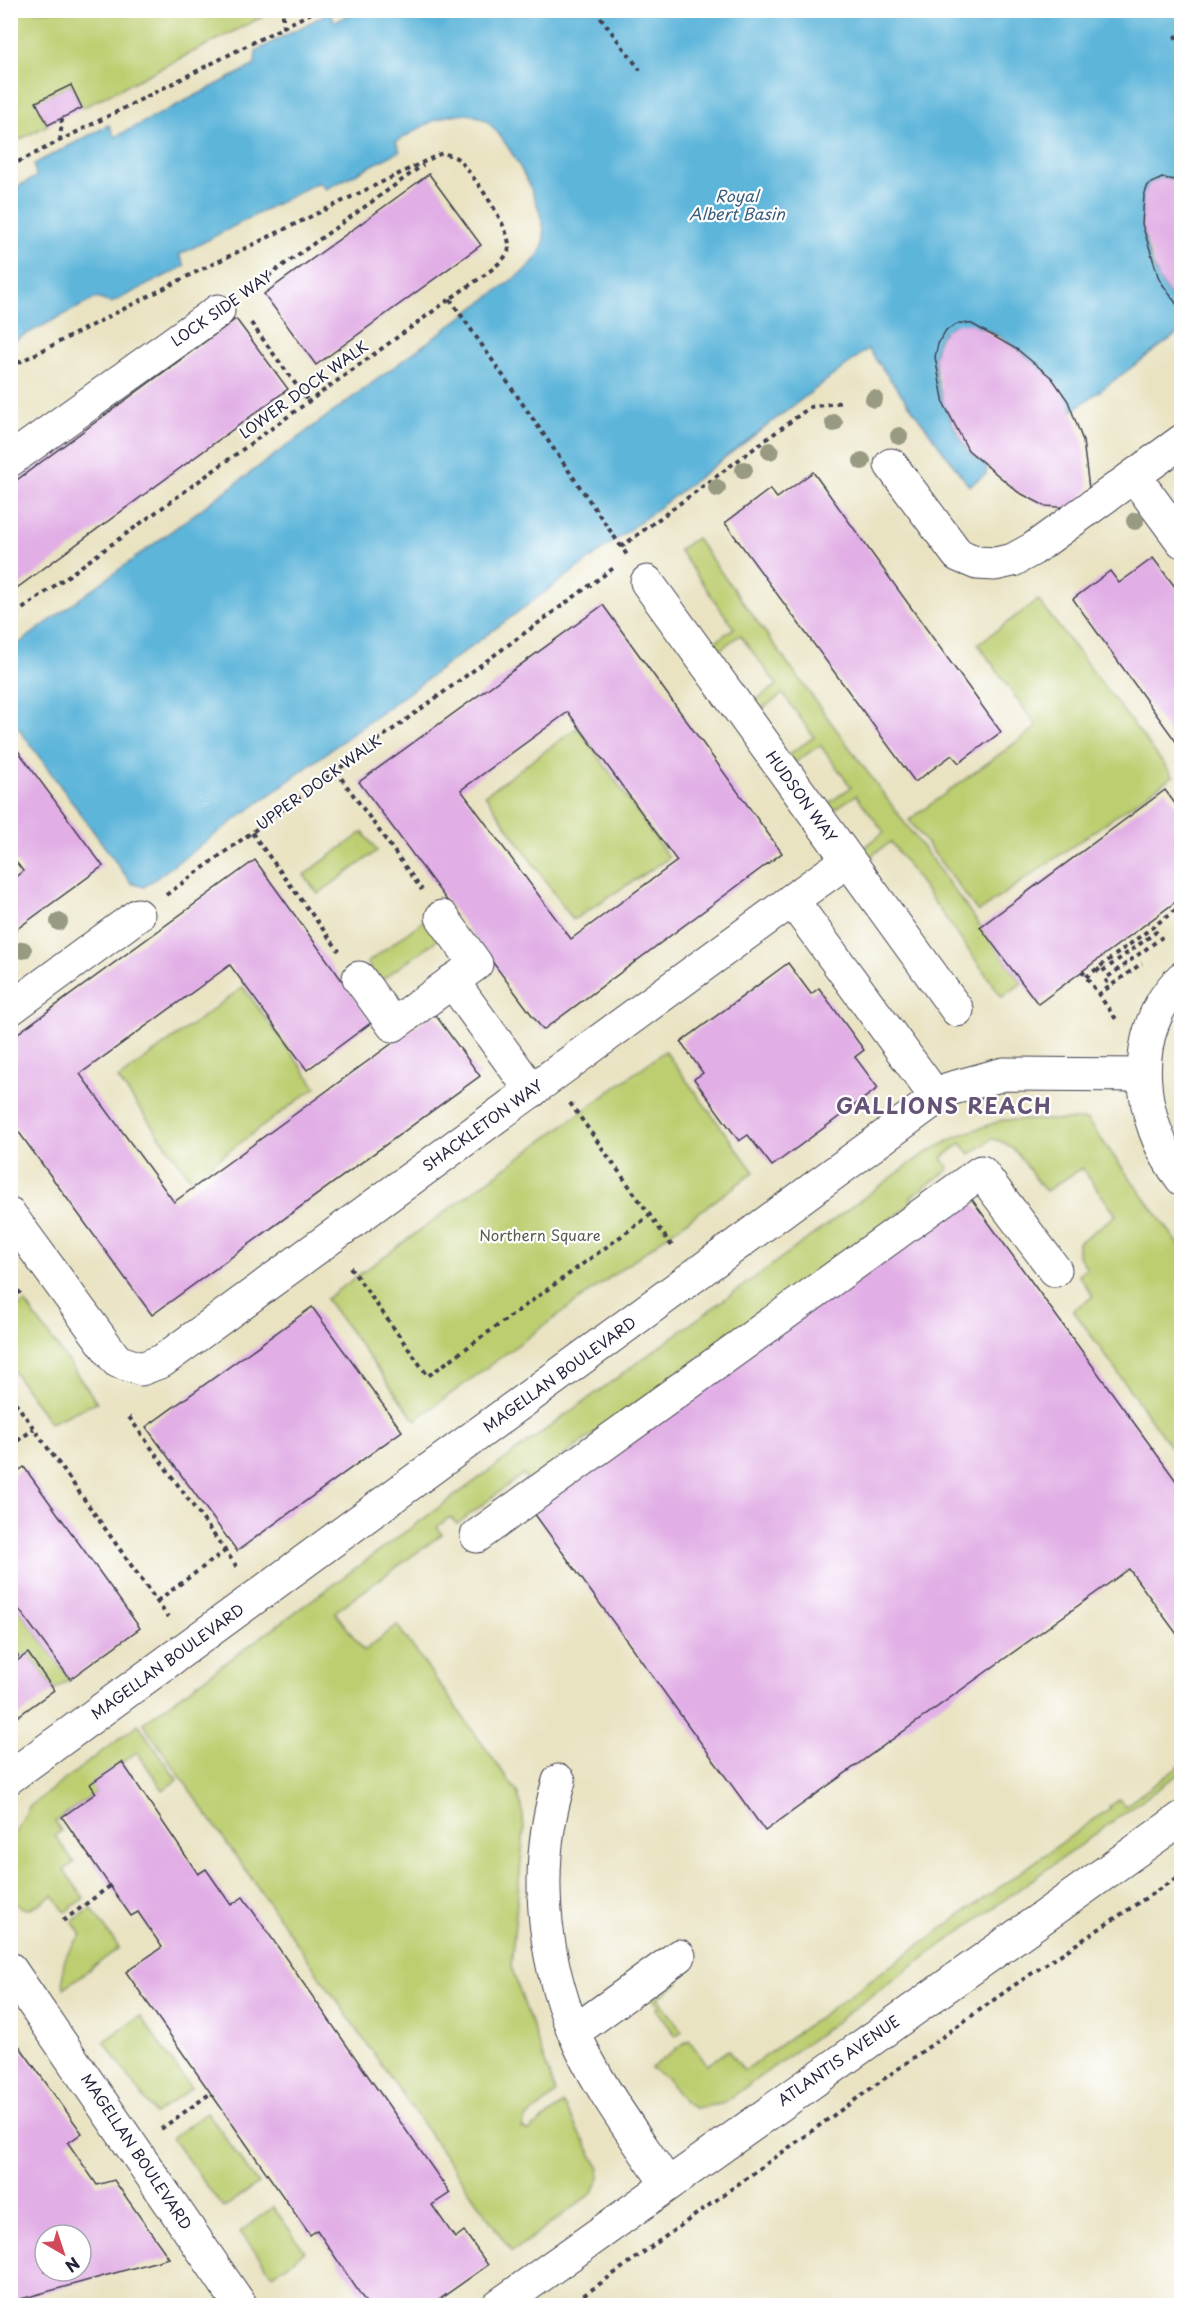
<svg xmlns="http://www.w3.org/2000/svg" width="1192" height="2316" viewBox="0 0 1192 2316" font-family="'Playpen Sans',sans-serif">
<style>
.green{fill:#bcce70;stroke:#6f7856;stroke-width:1.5}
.water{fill:#5db5da;stroke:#406c8a;stroke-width:1.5}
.building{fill:#e1aee5;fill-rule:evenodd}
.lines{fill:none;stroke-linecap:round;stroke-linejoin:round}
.minor-casing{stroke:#403f4f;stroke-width:35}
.path{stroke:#403f4f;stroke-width:4;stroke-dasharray:4.5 4.5;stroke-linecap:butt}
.minor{stroke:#fff;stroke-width:33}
.tree{fill:#999a82}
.labels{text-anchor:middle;stroke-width:4.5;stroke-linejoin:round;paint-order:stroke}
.street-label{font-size:15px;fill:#22223b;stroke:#fff}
.park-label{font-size:15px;fill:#585e4e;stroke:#fff}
.water-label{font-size:16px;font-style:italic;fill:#3a5d7b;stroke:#fff}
.district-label{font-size:21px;font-weight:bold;letter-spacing:1.5px;fill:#655376;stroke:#fff}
</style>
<rect width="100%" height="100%" fill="#fff"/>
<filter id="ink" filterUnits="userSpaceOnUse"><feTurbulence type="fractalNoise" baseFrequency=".0167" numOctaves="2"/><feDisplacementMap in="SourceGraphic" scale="12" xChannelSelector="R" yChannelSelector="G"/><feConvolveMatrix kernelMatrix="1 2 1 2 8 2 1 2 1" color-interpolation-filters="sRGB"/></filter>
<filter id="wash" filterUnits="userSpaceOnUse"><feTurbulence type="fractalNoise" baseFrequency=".008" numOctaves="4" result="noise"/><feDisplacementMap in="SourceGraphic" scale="24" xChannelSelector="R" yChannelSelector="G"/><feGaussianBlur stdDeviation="1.35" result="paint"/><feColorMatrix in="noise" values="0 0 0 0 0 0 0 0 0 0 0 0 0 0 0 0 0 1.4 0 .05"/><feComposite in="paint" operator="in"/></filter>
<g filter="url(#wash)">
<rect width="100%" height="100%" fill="#e9e3c2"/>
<g class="green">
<polygon points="10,11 272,10 272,12 82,108 71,85 37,102 48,125 11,144"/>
<polygon points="696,538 1022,983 1002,997 891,842 861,863 855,855 884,832 856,795 828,814 824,807 851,787 820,745 794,763 788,755 814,737 783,694 756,713 750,704 777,685 740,635 714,654 708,647 734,628 679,550"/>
<polygon points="1038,600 1173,776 978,912 909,820 1037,727 978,644"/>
<polygon points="578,727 669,858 573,920 485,795"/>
<polygon points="363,832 377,851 318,894 304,875"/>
<polygon points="426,919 440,938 380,981 367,963"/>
<polygon points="243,987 316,1087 191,1179 118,1079"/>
<polygon points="665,1051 754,1172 415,1420 326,1299"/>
<path d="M1003 1120H1087L1181 1247V1462L1073 1310 1093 1296 1078 1275 1087 1268 1078 1255V1243L1116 1215 1082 1168 1046 1191C1026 1172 1021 1144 992 1139L970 1154 961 1143 942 1158 949 1169 911 1197V1204L529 1481 523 1474 457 1524 450 1517 437 1527 442 1534 335 1612 364 1651 397 1625 517 1792 522 1807 524 1830 511 1966 556 2094 525 2119 522 2128 529 2131 563 2104 599 2167 600 2178 592 2193 512 2252 143 1723 924 1154 960 1135Z"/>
<polygon points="25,1302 97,1402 50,1423 11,1368 11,1312"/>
<polygon points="10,1597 70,1679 54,1690 28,1653 11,1666"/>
<polygon points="138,1724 177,1780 163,1790 137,1752 91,1784 96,1793 55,1821 61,1831 55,1836 74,1862 64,1870 84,1898 65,1912 53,1895 30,1909 23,1908 10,1899 10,1844 29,1807"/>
<polygon points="1181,1765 1181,1772 722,2104 694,2108 684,2102 666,2078 651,2068 689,2040 707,2065 729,2050 744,2071 1110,1808 1109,1806 1119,1799 1125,1806"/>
<path d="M91 1908 119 1948 64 1988C60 1966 65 1950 82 1935L72 1922Z"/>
<polygon points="676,1980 680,1983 658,1998 682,2031 676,2036 656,2009 659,2007 652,1998"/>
<polygon points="140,2016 191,2088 155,2114 104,2041"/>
<polygon points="207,2112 258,2184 223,2208 172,2138"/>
<polygon points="273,2207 305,2251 273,2275 240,2232"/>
</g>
<path class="water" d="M358 10 1181 11V181L1162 178 1148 185C1137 215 1145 253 1160 280 1173 302 1181 304 1181 331L1072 411C1059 381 982 304 948 329 917 352 949 424 967 448 972 455 980 461 987 467L986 474 969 486 868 349 616 540 144 887 131 883 11 718 10 650 524 271C532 263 540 256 543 245 552 218 508 137 485 120 480 116 470 114 463 114 439 113 416 131 396 142L400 151 326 189 318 182 179 255 185 266 111 303 96 298 11 342V190L36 177 34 164 109 125 115 137 255 65 256 51 330 12 335 22Z"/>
<g id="blocks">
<g class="building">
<polygon points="71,85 82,108 48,125 36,102"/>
<polygon points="429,174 481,245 316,365 264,294"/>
<polygon points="1162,178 1182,181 1182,312 1159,279 1142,224 1144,196 1148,185"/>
<polygon points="236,319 288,389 10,593 10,485"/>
<polygon points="959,323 972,324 1018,350 1052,378 1068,401 1083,441 1089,489 1071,508 1045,506 1018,492 968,450 944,404 935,357 938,344 946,330"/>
<polygon points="813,472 1001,732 959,763 952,755 915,782 725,523 770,489 777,498"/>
<polygon points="1153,558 1182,596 1182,750 1073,599 1110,571 1119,583"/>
<path d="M603 605 782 853 543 1030 359 782ZM568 712 677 861 571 939 461 790Z"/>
<polygon points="10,740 103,866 10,934 10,881 23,871 10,854"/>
<polygon points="1165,790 1182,813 1182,897 1038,1004 980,927"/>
<polygon points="255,860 372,1022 307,1070 230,965 80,1074 174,1202 434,1013 480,1076 152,1315 10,1120 10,1039"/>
<polygon points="788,963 811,994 819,988 864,1050 855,1057 878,1088 772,1166 748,1135 739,1141 694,1079 703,1073 681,1042"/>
<polygon points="965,1190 1182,1489 1182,1641 1129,1569 765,1831 531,1509"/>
<polygon points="312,1307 402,1431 237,1551 146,1427"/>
<polygon points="24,1467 140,1628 70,1679 10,1597 10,1477"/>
<polygon points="28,1653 54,1690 10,1722 10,1666"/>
<polygon points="122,1762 198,1874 206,1869 231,1905 243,1897 450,2193 432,2205 455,2238 464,2231 488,2265 430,2306 359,2306 365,2301 317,2230 310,2235 126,1972 162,1947 138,1912 131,1916 62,1817 96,1793 90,1784"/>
<path d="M10 2033 82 2133 68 2143 97 2185 114 2180 169 2258 10 2302ZM45 2235H81V2271H45Z"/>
</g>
</g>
</g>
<g filter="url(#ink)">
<use href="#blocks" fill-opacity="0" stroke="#403f4f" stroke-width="1.5"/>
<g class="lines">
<g class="minor-casing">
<g id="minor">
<polyline points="10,460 218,311"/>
<polyline points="891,465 958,555 977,563 995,564 1013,560 1033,549 1182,441"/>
<polyline points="1134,476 1182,541"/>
<polyline points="647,582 957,1010"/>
<polyline points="792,900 847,861"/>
<polyline points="359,978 393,1025 476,964 442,917"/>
<path d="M1182 978C1126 1032 1138 1123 1182 1179"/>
<polyline points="452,981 532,1091"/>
<polyline points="10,1009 138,915"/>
<polyline points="10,1215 117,1361 141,1369 162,1361 792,900 936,1097"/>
<polyline points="477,1536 981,1172 1055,1270"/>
<polyline points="10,1777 949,1089 1004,1074 1144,1075"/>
<path d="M559 1781C534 1862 541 1953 574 2032 595 2083 636 2137 667 2184"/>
<polyline points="10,1969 241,2306"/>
<polyline points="574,2032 679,1956"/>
<polyline points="498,2306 1182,1818"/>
</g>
</g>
<g class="path">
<polyline points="595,10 640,70"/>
<polyline points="557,12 560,10"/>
<polyline points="283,28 283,10"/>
<polyline points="1174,38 1182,33"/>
<polyline points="60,141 62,119"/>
<polyline points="10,166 317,10"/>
<polyline points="246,292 423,165"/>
<polyline points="450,299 627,555"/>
<polyline points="251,323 308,401"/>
<path d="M10 367 190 275 442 153C448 155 455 156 459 160 473 175 516 233 508 252 501 267 464 288 450 299L10 618"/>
<polyline points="621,547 810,407 843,402"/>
<polyline points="336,771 422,890"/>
<polyline points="252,833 339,951"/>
<polyline points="166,895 615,567"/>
<polyline points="1097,968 1100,973 1156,932 1161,938 1105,979 1110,986"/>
<polyline points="1082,971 1116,1019"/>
<polyline points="1086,977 1182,905"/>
<polyline points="1098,995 1142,963"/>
<polyline points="570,1103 674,1249"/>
<polyline points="350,1267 428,1376 649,1216"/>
<polyline points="10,1299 22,1290"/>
<polyline points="10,1395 168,1617"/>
<polyline points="129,1417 237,1567"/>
<polyline points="10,1446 34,1429"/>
<polyline points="157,1601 225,1551"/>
<polyline points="10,1647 17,1656 10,1661"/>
<polyline points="63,1921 110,1886"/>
<polyline points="161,2129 211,2093"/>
<polyline points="569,2306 1013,1986 1182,1874"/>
</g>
<use href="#minor" class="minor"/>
</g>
<g class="tree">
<circle cx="874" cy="399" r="9"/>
<circle cx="834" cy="423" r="9"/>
<circle cx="899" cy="436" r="9"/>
<circle cx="770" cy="451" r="9"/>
<circle cx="862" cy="461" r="9"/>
<circle cx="744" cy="470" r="9"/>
<circle cx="717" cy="488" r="9"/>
<circle cx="1135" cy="521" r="9"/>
<circle cx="59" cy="922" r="9"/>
<circle cx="23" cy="950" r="9"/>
</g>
</g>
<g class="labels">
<g class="street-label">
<text transform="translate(222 309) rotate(-35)" y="5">LOCK SIDE WAY</text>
<text transform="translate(304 390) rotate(-36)" y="5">LOWER DOCK WALK</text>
<text transform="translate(319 783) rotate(-36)" y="5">UPPER DOCK WALK</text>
<text transform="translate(801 797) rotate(54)" y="5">HUDSON WAY</text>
<text transform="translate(483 1126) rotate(-36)" y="5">SHACKLETON WAY</text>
<text transform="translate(560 1375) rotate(-36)" y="5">MAGELLAN BOULEVARD</text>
<text transform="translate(168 1662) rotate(-36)" y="5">MAGELLAN BOULEVARD</text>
<text transform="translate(839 2061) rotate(-35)" y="5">ATLANTIS AVENUE</text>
<text transform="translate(136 2152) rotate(56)" y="5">MAGELLAN BOULEVARD</text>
</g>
<g class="park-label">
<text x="540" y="1241">Northern Square</text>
</g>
<g class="water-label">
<text x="737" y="202">Royal<tspan x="737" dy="18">Albert Basin</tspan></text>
</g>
<g class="district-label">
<text x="944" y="1114">GALLIONS REACH</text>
</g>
</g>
<rect width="1192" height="2316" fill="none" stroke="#fff" stroke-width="36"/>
<g transform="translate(63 2253) rotate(141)"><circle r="28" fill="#ffffff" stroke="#a7a7b1" stroke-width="1.5"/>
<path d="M0-4.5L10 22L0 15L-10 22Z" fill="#d1495b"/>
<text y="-9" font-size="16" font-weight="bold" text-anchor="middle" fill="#22223b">N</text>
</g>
</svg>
